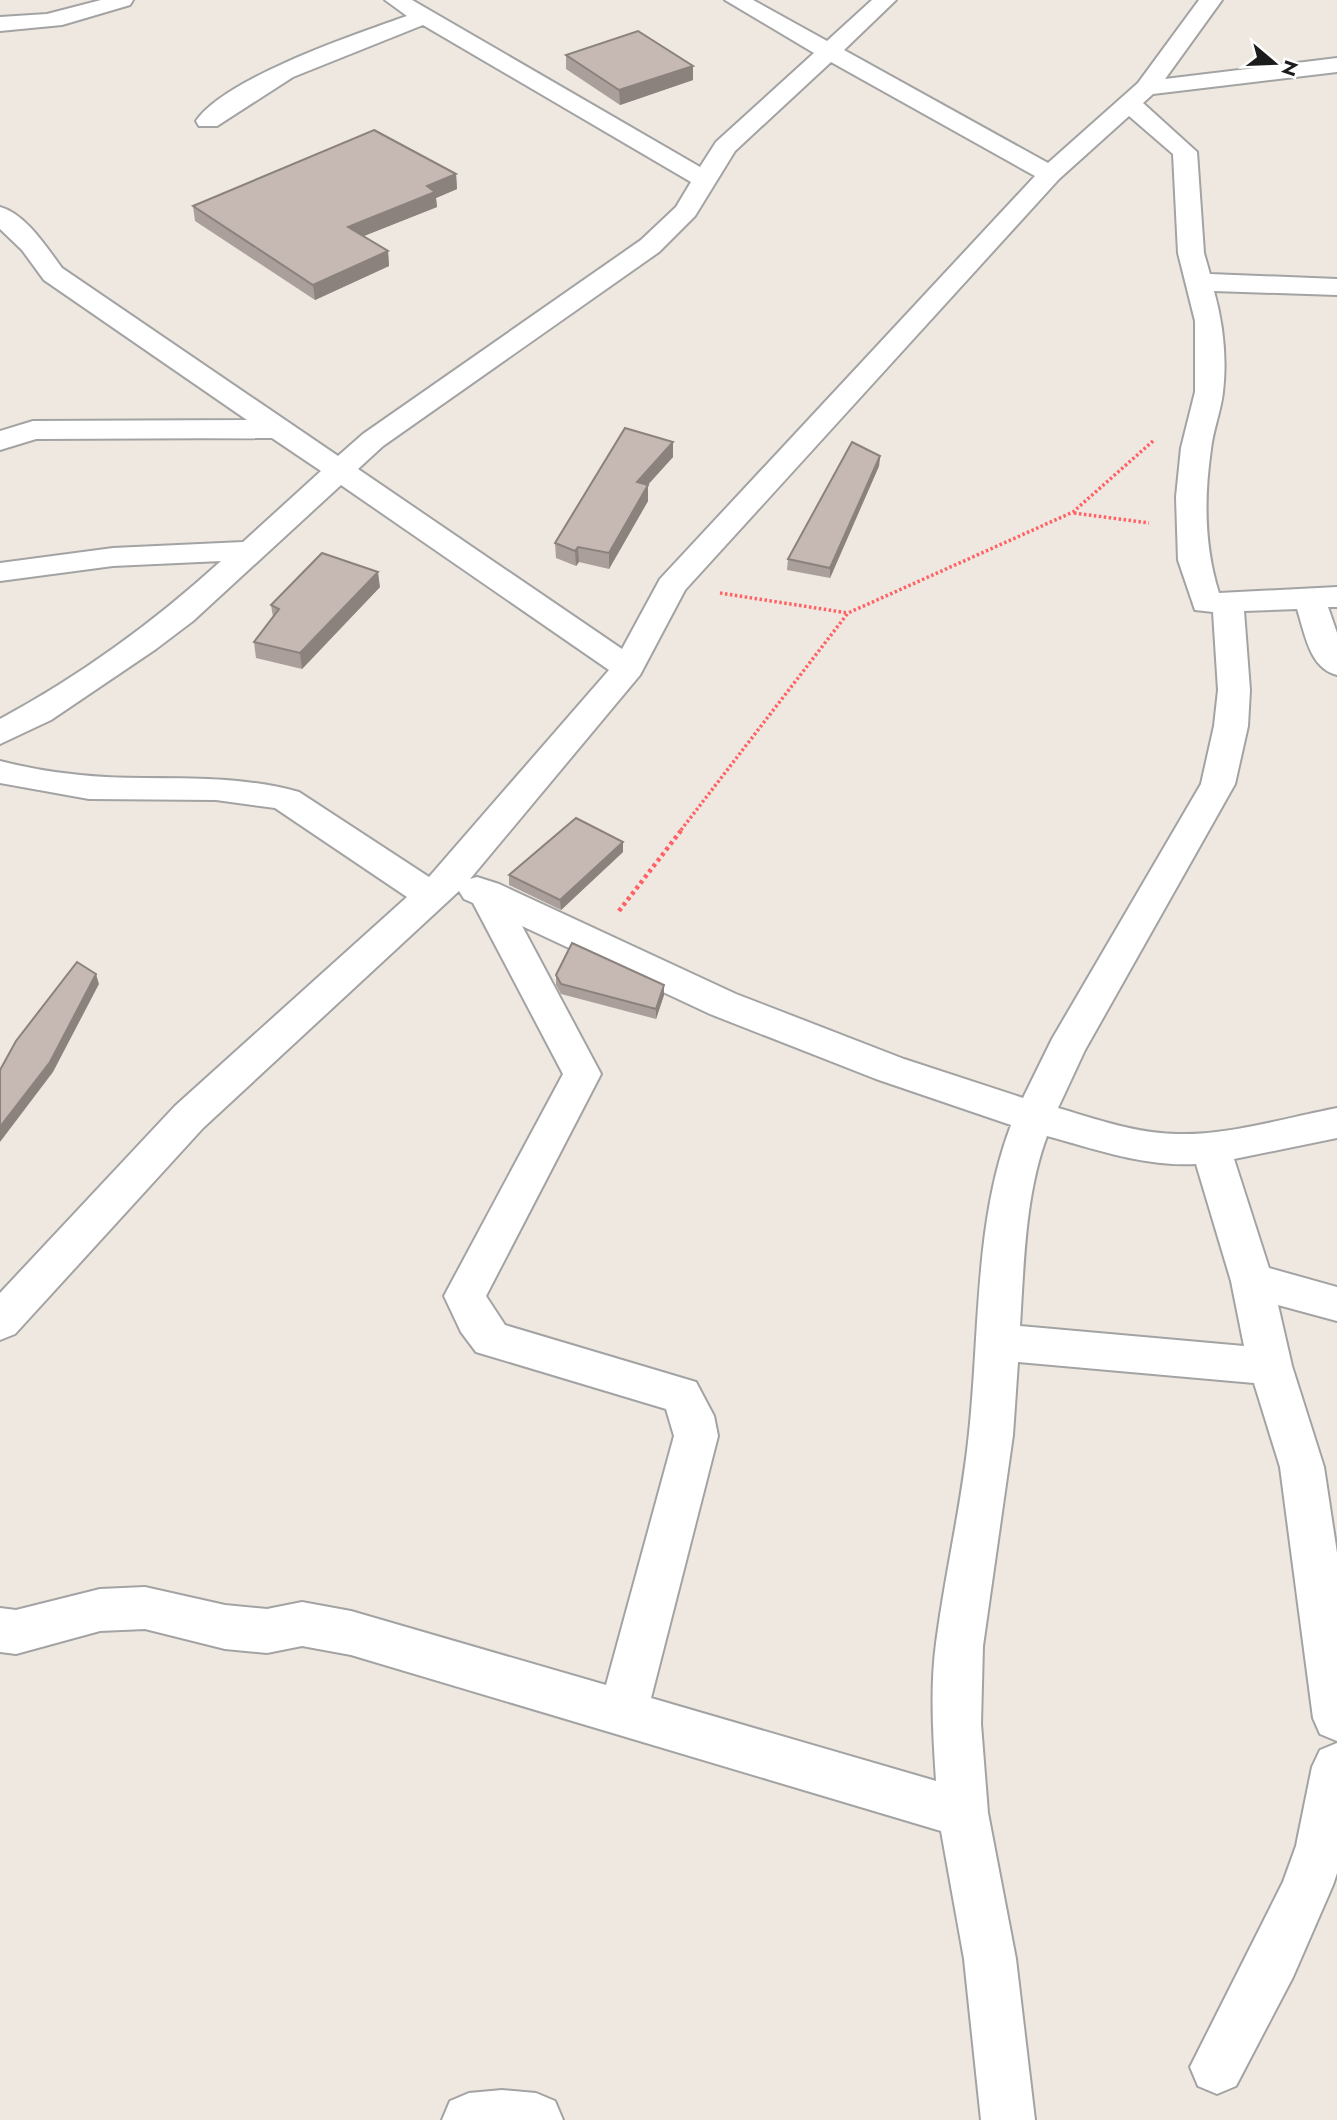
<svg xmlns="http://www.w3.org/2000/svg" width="1337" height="2120" viewBox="0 0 1337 2120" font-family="Jost,sans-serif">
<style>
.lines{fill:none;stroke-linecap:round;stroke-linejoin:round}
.minor-casing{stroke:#a3a3a3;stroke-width:4}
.path-far1{stroke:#ff6164;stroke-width:3.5;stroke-dasharray:2.5 2.5;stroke-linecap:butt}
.path{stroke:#ff6164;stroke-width:4.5;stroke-dasharray:3.5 3.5;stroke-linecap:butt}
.minor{fill:#fff;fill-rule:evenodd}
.wall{fill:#aa9f9b}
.shaded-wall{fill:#8b827e}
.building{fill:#c6b9b4;stroke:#8b827e;stroke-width:2}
</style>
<rect width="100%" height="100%" fill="#eee8e1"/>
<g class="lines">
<g class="minor-casing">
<g id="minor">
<polygon points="101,0 133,0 130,5 62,25 0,31 0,17 47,14"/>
<path d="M385 0H412L700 167 716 142 814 53 725 0H753L827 41 872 0H896L844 50 1048 163 1138 83 1199 0H1222L1165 79 1337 58V72L1153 94 1143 103 1197 152 1204 253 1210 274 1337 279V295L1214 291C1223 323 1227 358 1223 392 1221 411 1213 430 1211 449 1204 498 1204 546 1219 593L1337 587V607H1328L1337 633V675C1309 668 1305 633 1297 609L1244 611 1250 690 1248 726 1235 784 1085 1050 1058 1108C1096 1119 1138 1134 1178 1134 1231 1135 1285 1118 1337 1108V1138L1234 1159 1269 1268 1337 1287V1321L1278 1305 1292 1366 1324 1467 1337 1553V1741L1320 1734 1313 1718 1280 1467 1254 1383 1018 1362 1013 1435 983 1646 981 1724 988 1813 1016 1959 1035 2120H981L964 1959 941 1831 351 1655 302 1646 267 1653 225 1649 145 1629 100 1631 16 1654 0 1652V1608L16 1610 100 1589 145 1587 225 1605 267 1609 302 1602 351 1611 606 1685 674 1436 666 1409 476 1352 461 1332 444 1296 563 1074 473 903 464 899 459 891 203 1128 15 1334 0 1340V1293L175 1106 407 897 275 808 216 800 89 799 0 783V761C35 770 70 775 106 777 172 780 235 774 299 792L429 877 609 670 341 485 193 621 156 649 51 720 0 744V719C80 676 154 622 221 561L113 566 0 581V563L113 548 243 542 321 471 272 438 36 439 0 450V431L33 421 247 420 44 280 22 250 0 229V207C26 214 47 248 62 268L338 456 363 434 641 240 676 207 691 182 423 25 293 77 217 126H199L196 121C225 78 356 34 407 16ZM831 62 1035 176 660 579 622 649 358 469 383 446 659 252 695 216 735 151ZM1129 116 1173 154 1178 253 1195 321V392L1181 448 1176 497 1178 560 1195 610 1213 612 1218 690 1214 726 1201 784 1052 1039 1023 1098 904 1059 736 994 499 884 477 877 470 879 640 675 685 590 1059 179ZM522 926 710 1014 876 1079 1011 1125C974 1222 980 1331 969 1433 962 1504 945 1573 936 1643 930 1688 933 1736 936 1781L651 1698 718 1436 714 1416 696 1382 505 1325 486 1296 601 1074ZM1047 1136C1095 1149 1145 1167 1196 1164L1231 1281 1244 1346 1020 1326C1024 1263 1025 1195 1047 1136Z"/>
<polygon points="1337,1743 1337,1873 1333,1885 1293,1977 1236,2086 1217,2094 1198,2086 1190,2067 1283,1882 1296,1846 1312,1767 1320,1750"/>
<polygon points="502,2090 536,2093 555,2101 563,2120 442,2120 450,2101 469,2093"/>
</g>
</g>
<g class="path-far1">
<polyline points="1074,513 1149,523"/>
<polyline points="720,593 848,613"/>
<polyline points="681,830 848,613 1073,512 1153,441"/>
</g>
<polyline class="path" points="619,911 683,828"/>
<use href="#minor" class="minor"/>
</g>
<g class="wall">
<polygon points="566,55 693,66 693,80 620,105 566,69"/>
<polygon points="456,174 457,189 436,198 437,207 363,236 388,251 389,266 315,300 195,221 193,206"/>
<polygon points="673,442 673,457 647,485 648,501 609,569 579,562 576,566 556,558 555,543"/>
<polygon points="880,456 879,466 830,578 787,570 788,559"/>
<polygon points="380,587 302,669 256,658 254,642 273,617 271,605"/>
<polygon points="623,852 561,910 509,885 509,875"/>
<polygon points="556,975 664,985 664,995 656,1019 561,994 556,985"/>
</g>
<g class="shaded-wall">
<polygon points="693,66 693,80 620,105 619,90"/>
<polygon points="456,174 457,189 436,198 437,207 349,242 348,227 427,186"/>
<polygon points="388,251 389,266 315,300 313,285"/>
<polygon points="673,442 673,457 637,497 637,482"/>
<polygon points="880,456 879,466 830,578 830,568"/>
<polygon points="648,485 648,501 609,569 609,553"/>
<polygon points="578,547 579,562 576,566 575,551"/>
<polygon points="378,572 380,587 302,669 300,653"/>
<polygon points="623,842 623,852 561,910 560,900"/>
<polygon points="96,974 99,984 53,1072 0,1142 0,1127"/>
<polygon points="664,985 664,995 656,1019 656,1009"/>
</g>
<g class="building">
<polygon points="638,31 693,66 619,90 566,55"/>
<polygon points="374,130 456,174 427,186 435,192 348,227 388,251 313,285 193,206"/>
<polygon points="625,428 673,442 637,482 648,485 609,553 578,547 575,551 555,543"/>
<polygon points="852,442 880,456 830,568 788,559"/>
<polygon points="322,553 378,572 300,653 254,642 279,609 271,605"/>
<polygon points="576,818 623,842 560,900 509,875"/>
<polygon points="572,943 664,985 656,1009 561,984 556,975"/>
<polygon points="77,962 96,974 50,1062 0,1127 0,1070 16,1041"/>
</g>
<g transform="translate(1274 63) rotate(109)" stroke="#ffffff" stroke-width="5" paint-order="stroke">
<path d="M0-5L12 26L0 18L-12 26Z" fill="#1c1c1c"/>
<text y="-10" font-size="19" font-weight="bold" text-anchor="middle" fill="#1c1c1c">N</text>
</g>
</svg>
